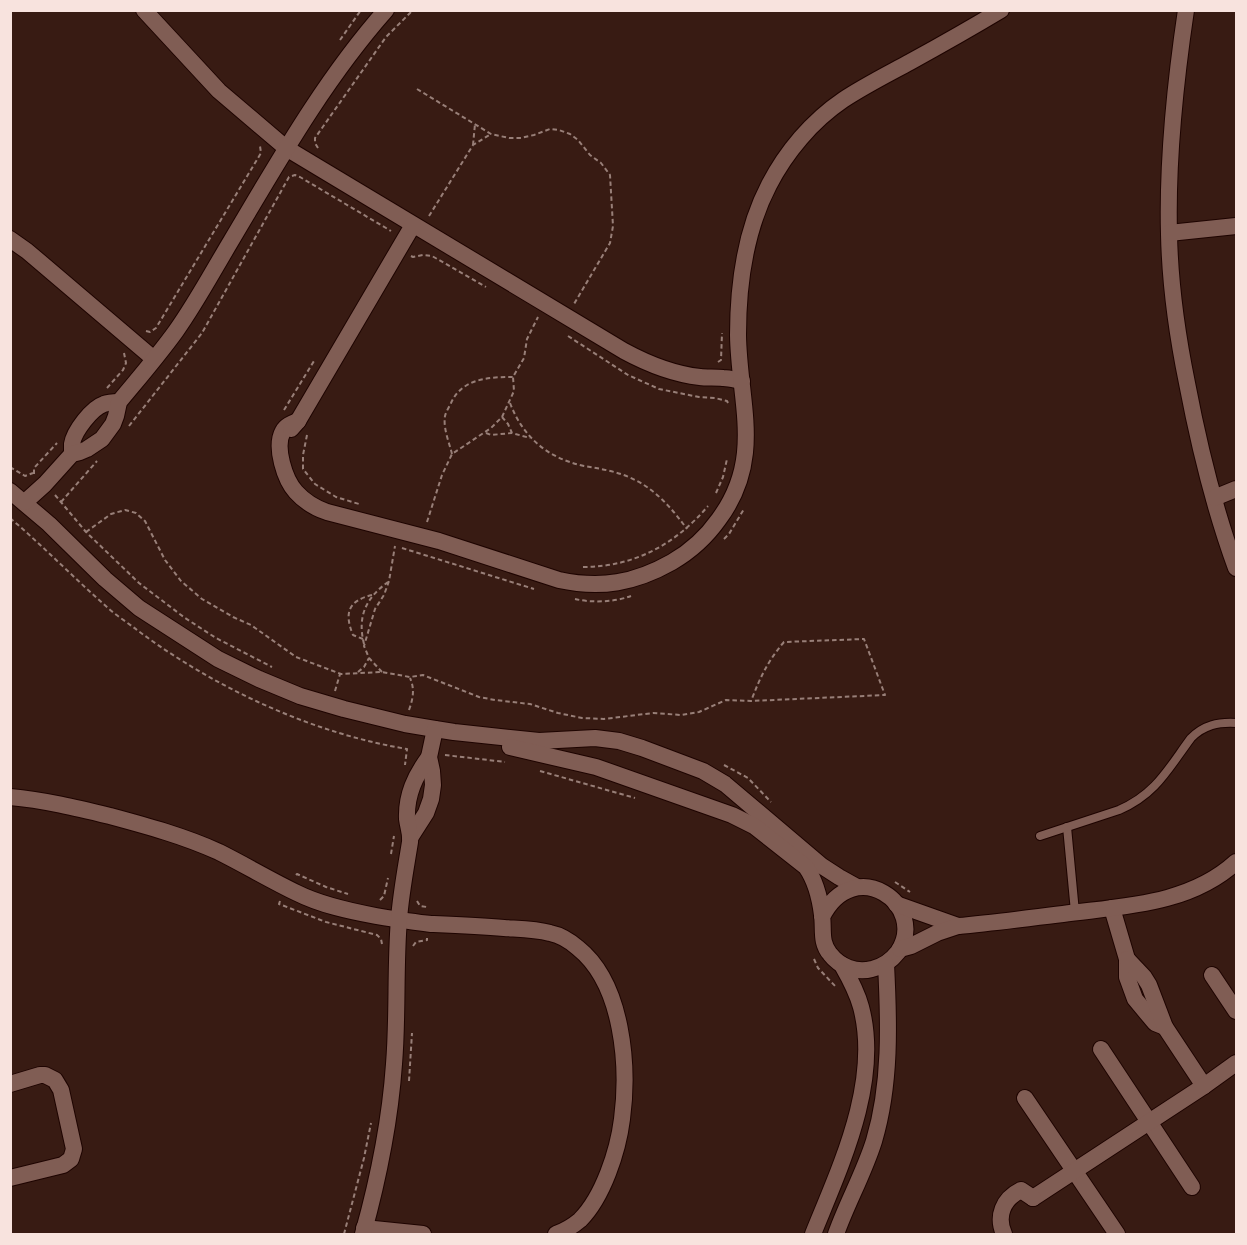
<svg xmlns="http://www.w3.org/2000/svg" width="1247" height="1245" viewBox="0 0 1247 1245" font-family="Figtree,sans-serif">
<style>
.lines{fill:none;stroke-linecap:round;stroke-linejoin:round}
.lane-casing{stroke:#1e0401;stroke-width:10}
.street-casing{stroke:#1e0401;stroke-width:18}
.path{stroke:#987f78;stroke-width:2;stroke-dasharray:4.5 3;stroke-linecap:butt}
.lane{stroke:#805d54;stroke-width:8}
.street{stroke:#805d54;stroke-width:16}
</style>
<rect width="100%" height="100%" fill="#381b13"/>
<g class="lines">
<g class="lane-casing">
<g id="lane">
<polyline points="1067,827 1075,912"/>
<path d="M1040 836 1119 810C1156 794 1168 769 1191 738 1204 725 1218 722 1236 723"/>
</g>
</g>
<g class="street-casing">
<g id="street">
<path d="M144 10 219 91 286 148 624 351C648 364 672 374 700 377 707 378 715 377 723 378 730 378 736 380 742 381"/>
<path d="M1186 10C1175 84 1167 159 1169 234 1170 284 1177 334 1187 383 1199 446 1214 508 1236 568"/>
<polyline points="1169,233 1236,226"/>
<polyline points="10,239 27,251 154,359"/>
<path d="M298 421C293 423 286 425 283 431 274 447 285 480 296 492 305 502 315 508 327 512L439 541 559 580C601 589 635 583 672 562 691 551 707 536 719 519 764 458 739 403 738 335 738 284 745 231 769 185 786 152 812 121 843 100 864 86 888 74 910 62 941 45 971 28 1001 10"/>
<polyline points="291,429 298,421 413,225"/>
<path d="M72 454C72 451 72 447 72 444 74 431 92 408 104 404 109 402 114 402 119 402"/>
<polyline points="10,491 49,524 105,579 139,608 218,659 259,679 300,696 344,709 405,724 435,729 454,732 539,741 595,738 619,741 642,748 703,771 725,784 822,866 839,877 857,887"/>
<polyline points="1214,498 1236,489"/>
<path d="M25 502 45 484 72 454 80 452 87 449 102 439 113 424 116 416 119 402C138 379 158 356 176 331 196 303 213 271 231 241 278 162 324 80 386 10"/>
<path d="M510 747 596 767 732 815 754 826 806 867C815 880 820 899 822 915 824 930 820 942 830 954 840 967 856 973 872 969 882 967 891 961 898 952 929 905 854 853 822 917"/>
<path d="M10 797C44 800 77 808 110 816 147 826 184 836 219 852 245 865 270 880 297 893 321 905 349 911 376 916 394 919 412 922 431 924 455 925 480 926 504 928 519 929 535 929 550 933 560 935 570 941 578 948 623 984 629 1066 622 1119 618 1151 603 1197 580 1220 573 1226 564 1231 556 1234"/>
<polyline points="410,838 426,813 431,799 433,785 432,771 429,757 435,729"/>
<polyline points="896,904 958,926"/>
<polyline points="1112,908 1127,959 1127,977 1135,999 1155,1023 1165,1027"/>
<path d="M900 949 911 946 937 933 958 926C993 923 1028 918 1063 914 1123 906 1189 905 1236 862"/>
<polyline points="1127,959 1144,977 1149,985 1165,1027 1204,1086"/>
<polyline points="1212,975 1236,1011"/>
<polyline points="1101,1049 1192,1187"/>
<polyline points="10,1084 40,1075 45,1075 55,1080 61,1090 74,1149 71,1159 63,1165 10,1178"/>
<polyline points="1025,1098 1117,1234"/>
<polyline points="1033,1198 1204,1086 1236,1063"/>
<polyline points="364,1228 423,1234"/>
<path d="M363 1234C378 1180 390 1121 394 1064 398 1016 395 967 399 919 401 893 406 867 410 842 411 834 408 827 407 819 406 795 415 776 429 757"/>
<path d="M813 1234C840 1167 881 1082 861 1007 857 992 850 979 842 965"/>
<path d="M836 1234C847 1203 864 1173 874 1141 891 1084 889 1023 886 964"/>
<path d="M1004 1234C996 1216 1003 1199 1021 1190L1033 1198"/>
</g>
</g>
<g class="path">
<polyline points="340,40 361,10"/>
<polyline points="417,89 491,134 509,138 521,138 534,135 550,129 559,130 570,134 578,140 590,155 601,163 610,175 613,226 610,243 574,304"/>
<polyline points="473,145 475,124"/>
<polyline points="318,148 315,143 315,138 386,37 413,10"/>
<polyline points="429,216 473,145 491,134"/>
<polyline points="411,256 413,257 423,255 432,256 486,287"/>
<polyline points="146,331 150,332 156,328 261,153 260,146"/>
<polyline points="568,336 628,375 659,389 699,397 715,398 727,401 728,403"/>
<polyline points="718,362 721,360 722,333"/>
<polyline points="107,388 123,370 126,363 124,353"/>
<path d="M510 403C523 437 547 458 584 466 602 469 621 472 637 481 658 492 673 510 687 529"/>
<polyline points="284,410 314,361"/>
<polyline points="502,417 508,424 512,433 530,438"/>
<polyline points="129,426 202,333 289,177 295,175 300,177 391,231"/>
<polyline points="486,433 491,435 512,433"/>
<polyline points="307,435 303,455 303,469 315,484 336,497 359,504"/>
<path d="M452 454C449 442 443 428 445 416 446 412 449 407 451 403 462 378 490 377 513 377"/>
<polyline points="10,467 25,476 33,473"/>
<polyline points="34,474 34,468 57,443"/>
<polyline points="716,493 723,477 727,459"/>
<polyline points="55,495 86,532 139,583 185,618 216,638 272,667"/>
<polyline points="61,502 97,461"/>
<path d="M10 518C44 547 75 579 108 608 117 616 128 623 137 630 215 688 311 733 407 749L405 765"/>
<polyline points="427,522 442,475 452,454 491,428 502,417 514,391 513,377 524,358 527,339 538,317"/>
<path d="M86 532 111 514 125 510 136 513 145 521 165 560 181 581 202 599 233 617 251 625 296 657 341 674 382 672 410 677 423 675 479 697 495 700 530 704 558 713 582 718 604 719 653 713 681 715 699 712 726 700 751 701 885 695 864 639 784 642C767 662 760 678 751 701"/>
<polyline points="724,539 729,534 744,509"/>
<polyline points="402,548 534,589"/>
<path d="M583 567C634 567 676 544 708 506"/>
<path d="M575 599C592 603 615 602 631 596"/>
<path d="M363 639 353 635C344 613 348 601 372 595"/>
<path d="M364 644C357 616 366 598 388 582"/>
<polyline points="358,672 364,667 369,658"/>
<polyline points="382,672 369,658 364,646 375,609 384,595 389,581 395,546"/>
<polyline points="335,691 340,674"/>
<path d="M409 710C413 699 415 689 410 678"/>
<polyline points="445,755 505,762"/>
<polyline points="724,765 748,778 771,802"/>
<polyline points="540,771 635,798"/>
<polyline points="391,854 394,836"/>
<polyline points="296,875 297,874 326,887 348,894"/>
<polyline points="895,882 910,892"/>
<polyline points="380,900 384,896 388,878"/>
<polyline points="280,901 279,904 326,922 377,935 381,939 382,944"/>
<polyline points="417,901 420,906 427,907 427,908"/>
<polyline points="413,946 416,942 427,940 427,938"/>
<polyline points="814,959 818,968 836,987"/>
<polyline points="409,1081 412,1033"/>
<polyline points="344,1234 364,1158 371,1123"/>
</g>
<use href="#lane" class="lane"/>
<use href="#street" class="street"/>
</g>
<rect width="1247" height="1245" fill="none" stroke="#f8e3de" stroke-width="24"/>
</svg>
